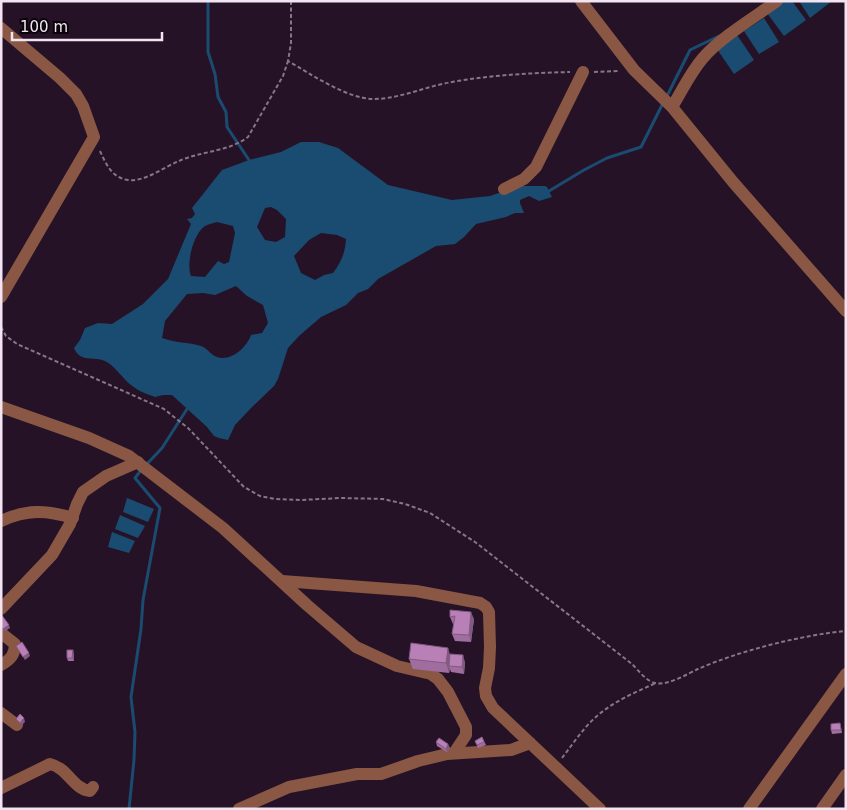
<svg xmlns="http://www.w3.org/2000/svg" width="847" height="810" viewBox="0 0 847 810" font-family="'DejaVu Sans',sans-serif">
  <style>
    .water { fill: #194c70; fill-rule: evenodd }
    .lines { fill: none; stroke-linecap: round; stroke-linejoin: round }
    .stream { stroke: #194c70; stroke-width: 3 }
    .path { stroke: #877686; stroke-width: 2; stroke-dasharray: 4 2.5; stroke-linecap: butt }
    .minor { stroke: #895744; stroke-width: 12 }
    .wall { fill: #9f6e9e }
    .shaded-wall { fill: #825a81 }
    .building { fill: #b980b8; stroke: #825a81 }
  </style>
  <rect width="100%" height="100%" fill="#261226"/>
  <!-- water -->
  <g class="water">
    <path d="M783,1H792L806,20L784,36L767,13Z"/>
    <path d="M799,1H832L810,18Z"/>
    <path d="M764,18L779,42L759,54L744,31Z"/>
    <path d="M737,35L754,60L734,74L719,52V49Z"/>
    <path d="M301,142H319L338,148L388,185L452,200L490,196L519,186H545L547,187L552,197L539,201L529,196L520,200V203L524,213H515L506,217L476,224L464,237L455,244L436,246L378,279L368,289L358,293L346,305L321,317L299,336L288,348L278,379L274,386L251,408L235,425L228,440L219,438L214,436L207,427L172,395H163L155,397C147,394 138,391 131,385C123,379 114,365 105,361C94,356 80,363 74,348L80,340L85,328L98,323L112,324L143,304L168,279L191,224L187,219L192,218L195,214L192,208L222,170L249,160L281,152ZM271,207L277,210L286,219L285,237L276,242L265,240L257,227L265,208ZM217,222L233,226L235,233L229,262L224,264L218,261L205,277L191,276C186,264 193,234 205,226C208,224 214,223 217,222ZM321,233L337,235L346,239C345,254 341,262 333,273L324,275L315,280L301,273L294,256L309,240ZM236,286L247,296L263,305L268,323L262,333L251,335C247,347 231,362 217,357C211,355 207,348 201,346C188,342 175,343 162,338L165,321L187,294L203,293L215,295Z"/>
    <path d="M127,498L154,509L148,522L123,512Z"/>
    <path d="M120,515L145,526L138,538L115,529Z"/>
    <path d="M112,532L135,541L129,553L108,547Z"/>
  </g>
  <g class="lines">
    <!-- stream -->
    <g class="stream">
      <path d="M208,1V52L215,74L218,97L226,112L227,127L249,160"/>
      <path d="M666,98L690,50L719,36"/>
      <path d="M549,191L584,170L607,158L641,147L663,103"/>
      <path d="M147,464L162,448L187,409"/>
      <path d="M129,809L134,760L135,732L131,697L141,629L143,600L160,508L135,478L142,469"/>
    </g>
    <!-- path -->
    <g class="path">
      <path d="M291,1V43L288,61C311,74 347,99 374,99C399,99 427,86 452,82C491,75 530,73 570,72"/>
      <path d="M594,72L620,71"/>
      <path d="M100,151C106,164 112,178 128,180C145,182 164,167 179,161C201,151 228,152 248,137L283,76L288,61"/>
      <path d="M1,327L6,336L17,344L164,409L188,428L244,487L260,496L275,499L301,500L341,498L383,499L405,504L430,513L475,542L632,664C638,670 646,681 655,683C668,686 687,674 698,669C739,651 801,635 846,631"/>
      <path d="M562,758C573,744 583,728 597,716C614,701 636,692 656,683"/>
    </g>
    <!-- minor -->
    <g class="minor">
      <path d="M581,1L634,70L672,107L733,182L846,311"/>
      <path d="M1,28L60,78L76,94L83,106L94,137L1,297"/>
      <path d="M672,107C682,91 690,73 703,58C720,38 755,17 777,1"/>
      <path d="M504,189L524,179L536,167L583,72"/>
      <path d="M1,407L89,438L129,456L223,528L307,605L356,647L397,666L431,674L438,679L448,692L466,727V735L454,753"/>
      <path d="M1,521C27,509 46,510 73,518"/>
      <path d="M282,581L416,591L480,603L486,607L489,612L490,647L489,668L485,688L486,696L493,708L600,809"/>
      <path d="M1,609L52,555L70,524L77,504L83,492L106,476L138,462"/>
      <path d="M1,633L15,644C15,655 10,660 1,665"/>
      <path d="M1,713L17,725"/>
      <path d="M1,788L50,764C68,768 73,789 90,791L93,787"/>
      <path d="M239,809L289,787L357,774H381L418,761L447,754L511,750L530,743"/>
      <path d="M749,809L846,674"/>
      <path d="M822,809L846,775"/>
    </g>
  </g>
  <!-- wall -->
  <g class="wall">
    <path d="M450,610L474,619L471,642L455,641L452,634L454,624H453L450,617Z"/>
    <path d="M74,654V661H68L67,658Z"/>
    <path d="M450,654L465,662L464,674L451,672L450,669L449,673L413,669L409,659Z"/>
    <path d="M841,727L842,733L832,734L831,730Z"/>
    <path d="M482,737L486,745L478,748L475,741Z"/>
    <path d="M436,742L450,748L447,752L437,746Z"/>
  </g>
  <!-- shaded-wall -->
  <g class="shaded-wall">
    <path d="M471,612L474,619L471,642L469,635Z"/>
    <path d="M9,625L10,628L4,632L3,629Z"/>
    <path d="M448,648L451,658L449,666L450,669L449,673L446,663Z"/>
    <path d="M73,650L74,654V661L72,658Z"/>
    <path d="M29,653L30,656L25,660L23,657Z"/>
    <path d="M463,655L465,662L464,674L462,667Z"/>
    <path d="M24,718L25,722L21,726L20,723Z"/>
    <path d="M448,744L450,748L447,752L446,749Z"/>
  </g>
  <!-- building -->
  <g class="building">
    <path d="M450,610L471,612L469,635L452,634L455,616L450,617Z"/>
    <path d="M1,614L9,625L3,629L1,626Z"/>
    <path d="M22,642L29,653L23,657L16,646Z"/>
    <path d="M411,643L448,648L446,663L409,659Z"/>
    <path d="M67,650H73L72,658H67Z"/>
    <path d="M450,654L463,655L462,667L449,666Z"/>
    <path d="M20,714L24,718L20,723L16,719Z"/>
    <path d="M840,723L841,730H831V724Z"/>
    <path d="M482,737L484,742L477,745L475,741Z"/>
    <path d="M439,738L448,744L446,749L436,742Z"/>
  </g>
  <!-- border -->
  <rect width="847" height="810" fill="none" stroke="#f2e4f1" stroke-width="5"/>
  <!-- scale -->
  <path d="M12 32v8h150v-8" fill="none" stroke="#f2e4f1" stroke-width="2.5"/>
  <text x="20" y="32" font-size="15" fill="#f2e4f1" stroke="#0a040a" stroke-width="4" paint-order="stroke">100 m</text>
</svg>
